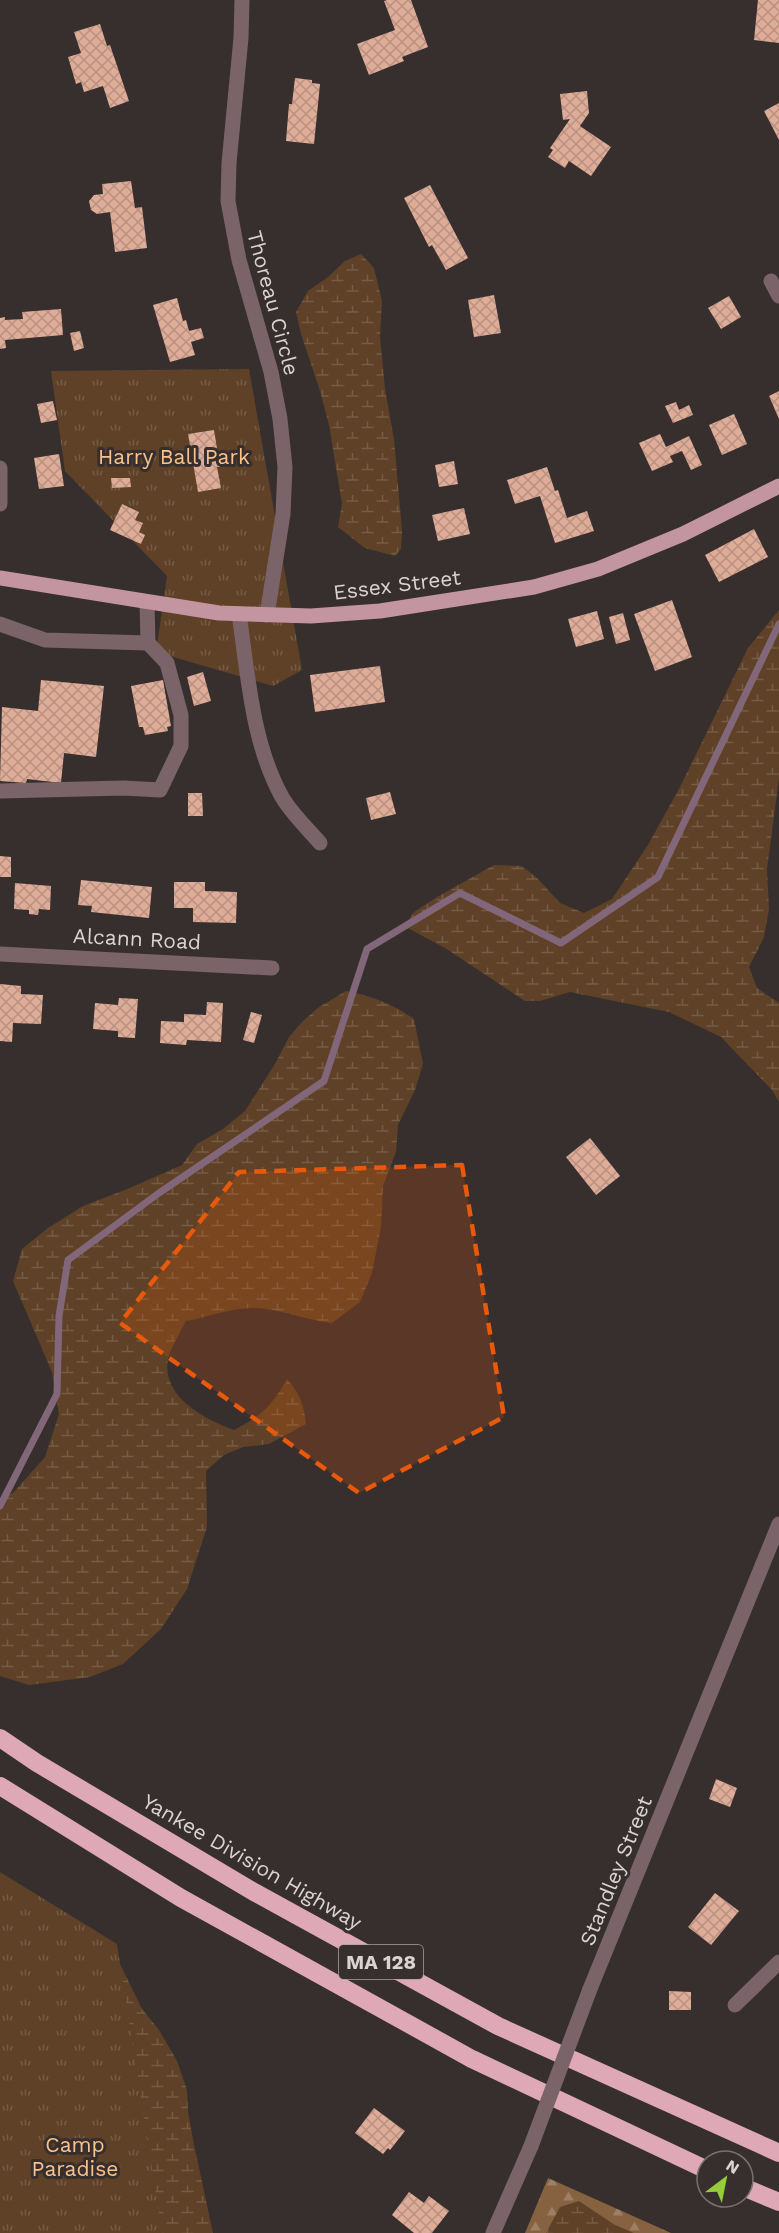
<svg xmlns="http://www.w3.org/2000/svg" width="779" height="2233" viewBox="0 0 779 2233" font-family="'Work Sans',sans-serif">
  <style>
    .forest { fill: url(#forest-firs) }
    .wetland { fill: url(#wetland-marsh) }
    .park { fill: url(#park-tufts) }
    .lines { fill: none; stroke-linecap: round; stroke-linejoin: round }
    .stream { stroke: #826679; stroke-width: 7 }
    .building { fill: url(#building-cross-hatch) }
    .minor { stroke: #7a646a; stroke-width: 15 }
    .major { stroke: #c295a1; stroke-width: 15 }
    .highway { stroke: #dea8b7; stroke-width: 18 }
    .minor-bridge { stroke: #7a646a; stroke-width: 15 }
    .marked { fill: #e8590c; fill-opacity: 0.2; stroke: #e8590c; stroke-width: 4.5; stroke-dasharray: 12 8; stroke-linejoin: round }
    .labels { text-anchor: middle; stroke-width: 6; stroke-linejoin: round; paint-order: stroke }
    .shield { fill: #372f2e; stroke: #a8a2a2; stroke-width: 1.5 }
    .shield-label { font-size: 20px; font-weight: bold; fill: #d9d4d3 }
    .street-label { font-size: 21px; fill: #d9d4d3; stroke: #372f2e }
    .park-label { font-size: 21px; fill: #fbc18a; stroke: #372f2e }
  </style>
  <defs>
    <pattern id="forest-firs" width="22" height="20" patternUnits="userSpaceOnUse" patternTransform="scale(1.5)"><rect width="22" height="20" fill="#866241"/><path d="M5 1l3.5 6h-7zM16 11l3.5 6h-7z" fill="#9c7f64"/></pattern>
    <pattern id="wetland-marsh" width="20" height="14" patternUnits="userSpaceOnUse" patternTransform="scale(1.5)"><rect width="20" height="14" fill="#5e4126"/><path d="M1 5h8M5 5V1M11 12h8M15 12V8" fill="none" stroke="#745c45"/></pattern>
    <pattern id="park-tufts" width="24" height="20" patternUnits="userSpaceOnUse" patternTransform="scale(1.5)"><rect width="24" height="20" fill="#5e4126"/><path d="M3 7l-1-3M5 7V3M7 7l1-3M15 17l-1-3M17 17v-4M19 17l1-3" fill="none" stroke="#745c45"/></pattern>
    <pattern id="building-cross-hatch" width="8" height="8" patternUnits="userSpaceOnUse" patternTransform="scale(1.5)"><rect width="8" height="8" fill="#dfac98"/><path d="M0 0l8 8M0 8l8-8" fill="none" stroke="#b89182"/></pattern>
  </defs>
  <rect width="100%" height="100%" fill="#372f2e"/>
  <!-- forest -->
  <path class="forest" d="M548,2178L671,2233H525Z"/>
  <!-- wetland -->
  <g class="wetland">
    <path d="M361,254L374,268L382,301L380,337L385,389L394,439L402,531L401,549L395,556L365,548L338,527L342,504L329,425L320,391L301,334L296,312L308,291L328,277L345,261Z"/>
    <path d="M779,610V778L767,869L769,909L764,937L749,967L757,988L779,1003V1102L772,1090L721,1037L669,1012L570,992L540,1001H525L445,948L404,926L414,912L437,897L494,865L522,866L537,878L560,903L584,913L612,899L648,845L681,785L748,648Z"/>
    <path d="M346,991C372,996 393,1004 414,1019L423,1064L415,1090L398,1125L396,1152L383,1186L381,1227L372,1273L360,1302L332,1323C305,1320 281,1309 255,1308C233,1307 208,1317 186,1321C181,1331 173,1344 169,1355C158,1395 203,1419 234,1430C262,1415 271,1407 287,1379C300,1393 304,1406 306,1424L269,1444L243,1447L224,1455L206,1471L207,1527L187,1589L161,1629L123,1664L90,1677L29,1685L0,1676V1498L13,1493L45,1457L59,1414L52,1372L13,1281L22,1249L48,1228L83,1206L125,1190L182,1165L197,1144L223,1129L245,1111L275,1064L289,1037L303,1021L319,1007Z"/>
    <path d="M118,1960L142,2009L159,2030L177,2061L187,2090L188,2111L193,2140L213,2233H111Z"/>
    <path d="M579,2201L615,2225L634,2233H546L560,2207Z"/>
  </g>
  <!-- park -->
  <g class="park">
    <path d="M249,369L302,670L273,686L156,652L167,576L65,471L51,371Z"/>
    <path d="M0,1872L117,1944L162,2233H0Z"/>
  </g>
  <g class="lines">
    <!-- stream -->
    <path class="stream" d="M0,1506L57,1394L59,1316L68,1260L159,1193L324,1081L367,949L460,893L561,943L658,877L779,624"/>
  </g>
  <!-- building -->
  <g class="building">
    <path d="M387,0H411L428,47L402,57L404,61L369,75L357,44L395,30L384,1Z"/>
    <path d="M758,0H779V43L754,40Z"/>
    <path d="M100,24L107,46L110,45L129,101L110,108L103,86L84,92L81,82L76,84L68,57L81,53L74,32Z"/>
    <path d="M295,78L312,80V83L320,84L314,144L286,141L289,104H292Z"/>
    <path d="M587,91L589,113L580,126L611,147L591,176L569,161L565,168L548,157L553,150L550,148L570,119L563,120L560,94Z"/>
    <path d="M779,103V140L764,111Z"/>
    <path d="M131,181L135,208L142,207L147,248L115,252L110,212L97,214L91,210L89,201L94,195L103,194L102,184Z"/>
    <path d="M430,185L468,258L446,270L432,245L429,247L404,198Z"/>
    <path d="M494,295L501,333L474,337L468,300Z"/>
    <path d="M729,296L741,317L721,329L708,308Z"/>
    <path d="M177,298L183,321L186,320L189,331L201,328L204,338L191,342L195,355L170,362L153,305Z"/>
    <path d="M61,309L63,335L5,340L6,348L0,349V318L5,317V320L23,319L22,312Z"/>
    <path d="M80,331L84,348L74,351L70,333Z"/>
    <path d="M779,391V419L769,396Z"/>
    <path d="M53,401L57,420L41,423L37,404Z"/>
    <path d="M676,402L679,410L689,405L693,415L673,423L665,406Z"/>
    <path d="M734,414L747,444L722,455L709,425Z"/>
    <path d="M214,430L220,467H217L221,488L198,492L188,434Z"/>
    <path d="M660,434L666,447L689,436L702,465L691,470L682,451L670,456L673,462L652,471L639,443Z"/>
    <path d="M59,454L64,486L39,489L34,458Z"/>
    <path d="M454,461L458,484L439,487L435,465Z"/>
    <path d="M547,467L555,491L558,490L567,518L587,511L594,531L555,543L540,496L515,504L507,480Z"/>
    <path d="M111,478H130L131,487L112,488Z"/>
    <path d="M122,504L139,512L135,520L143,523L139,532L145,535L141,544L110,530Z"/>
    <path d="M464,508L470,534L438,541L432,515Z"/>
    <path d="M754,529L768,557L719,582L705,555Z"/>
    <path d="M672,600L692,657L655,671L634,614Z"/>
    <path d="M597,611L604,639L576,647L568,619Z"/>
    <path d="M623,613L630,640L616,644L609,617Z"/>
    <path d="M380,666L385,702L315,712L310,675Z"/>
    <path d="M203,672L211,701L194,706L187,677Z"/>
    <path d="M41,680L104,686L96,757L64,753L61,783L27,779L26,783L0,781L2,707L38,711Z"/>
    <path d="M163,680L171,726L167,727L168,731L145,735L143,727H139L131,686Z"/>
    <path d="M390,792L396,814L371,820L366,798Z"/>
    <path d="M188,793H202L203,816H188Z"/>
    <path d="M0,856L11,857V877H0Z"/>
    <path d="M81,880L152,887L149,918L91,912L92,906L78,905Z"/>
    <path d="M174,882H205V891L237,892L236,923L193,922V908H174Z"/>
    <path d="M15,883L51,886L50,910L39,909L38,915L29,914V910L14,909Z"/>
    <path d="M0,984L21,986V994L43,995L41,1024L13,1023L12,1042L0,1041Z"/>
    <path d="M119,998L138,999L135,1038L118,1037V1031L93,1029L95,1003L118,1005Z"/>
    <path d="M207,1002L223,1003L221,1042L187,1040L186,1045L160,1043L161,1021L184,1022V1014L206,1015Z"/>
    <path d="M251,1012L262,1015L254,1043L243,1040Z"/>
    <path d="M590,1138L620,1176L596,1195L566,1157Z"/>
    <path d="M716,1779L737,1788L730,1807L709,1799Z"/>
    <path d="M715,1893L739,1911L711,1945L688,1927Z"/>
    <path d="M669,1991L691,1992V2010H669Z"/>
    <path d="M374,2108L405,2131L390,2150L388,2148L383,2154L355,2133Z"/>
    <path d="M409,2192L424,2203L429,2196L449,2211L432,2233H414L392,2215Z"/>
  </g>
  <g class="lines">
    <!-- minor -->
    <g class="minor">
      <path d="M242,0L241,38L229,163L228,201L239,260L271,372L280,419L285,467L283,514L267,615"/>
      <path d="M771,281L779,296"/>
      <path d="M0,468V504"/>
      <path d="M239,614C248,675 252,743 282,797C292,814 308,829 320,843"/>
      <path d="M0,624L45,640L148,643L147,603"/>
      <path d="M0,791L124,788L160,790L181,746V715L167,663L148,643"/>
      <path d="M0,954L272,968"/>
      <path d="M590,1989L779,1524"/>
      <path d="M735,2005L779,1962"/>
      <path d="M493,2233L531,2146"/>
    </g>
    <!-- major -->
    <path class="major" d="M0,578L219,613L311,616L380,611L534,587L598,569L683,534L779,486"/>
    <!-- highway -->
    <g class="highway">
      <path d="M0,1738L37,1763L254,1892L498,2026L779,2153"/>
      <path d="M0,1786L181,1898L472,2059L707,2170"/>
      <path d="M743,2187L779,2202"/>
    </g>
    <!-- minor-bridge -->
    <path class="minor-bridge" d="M531,2146L590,1989"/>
  </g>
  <!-- marked area -->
  <path class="marked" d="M462,1165L504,1417L359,1493L120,1323L239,1172Z"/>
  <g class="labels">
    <!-- shield labels -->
    <rect class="shield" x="339" y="1945" width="84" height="34" rx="4.5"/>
    <g class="shield-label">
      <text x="381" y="1969">MA 128</text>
    </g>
    <!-- street labels -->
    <g class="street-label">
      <text transform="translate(273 303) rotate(75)" y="7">Thoreau Circle</text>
      <text transform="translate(397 585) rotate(-7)" y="7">Essex Street</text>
      <text transform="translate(137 939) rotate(3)" y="7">Alcann Road</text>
      <text transform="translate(252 1862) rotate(30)" y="7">Yankee Division Highway</text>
      <text transform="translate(616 1871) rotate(-68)" y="7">Standley Street</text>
    </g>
    <!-- park labels -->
    <g class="park-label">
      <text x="174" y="464">Harry Ball Park</text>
      <text x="75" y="2152">Camp<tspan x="75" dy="24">Paradise</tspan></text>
    </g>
  </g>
  <!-- north arrow -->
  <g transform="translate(725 2179) rotate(32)"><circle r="28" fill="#372f2e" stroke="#787170" stroke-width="1.5"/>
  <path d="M0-4.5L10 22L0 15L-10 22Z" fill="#96cc3a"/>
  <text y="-9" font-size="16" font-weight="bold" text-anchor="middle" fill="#d9d4d3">N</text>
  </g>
</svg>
